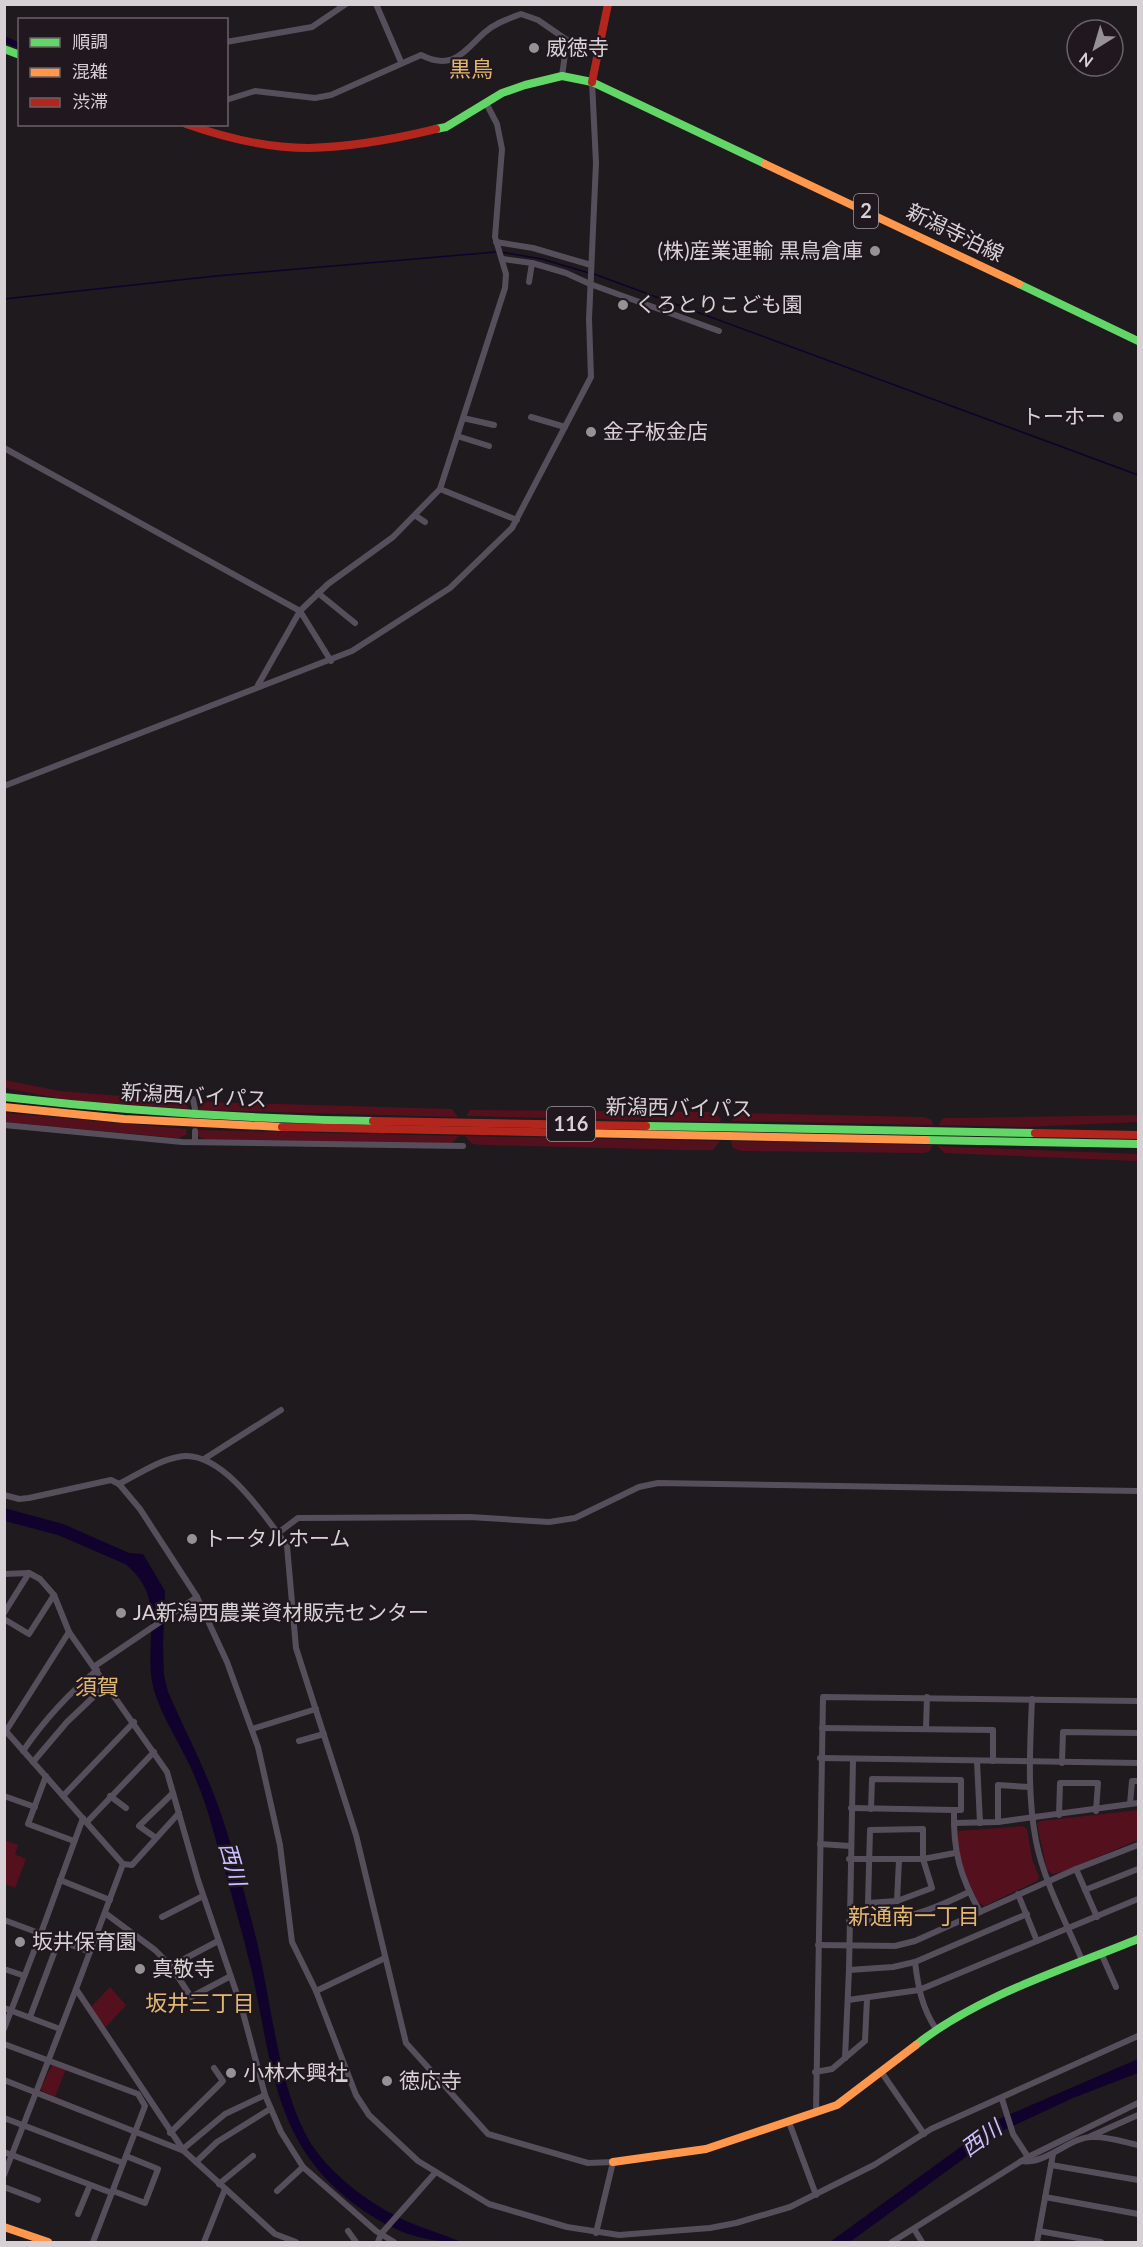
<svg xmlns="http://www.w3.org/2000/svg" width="1143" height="2247" viewBox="0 0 1143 2247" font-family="Lato,'Noto Sans JP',sans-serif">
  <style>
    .green { fill: #55101e }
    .water { fill: #10022c }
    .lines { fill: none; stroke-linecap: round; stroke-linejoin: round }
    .stream { stroke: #10022c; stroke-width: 1.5 }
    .canal { stroke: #10022c; stroke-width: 6 }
    .street { stroke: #574e5c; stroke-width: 6 }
    .fast { stroke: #63d668; stroke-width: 8 }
    .slow { stroke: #ff974d; stroke-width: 8 }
    .jam { stroke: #b3261e; stroke-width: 8 }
    .poi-dot { fill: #969195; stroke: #20181e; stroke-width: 2 }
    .labels { text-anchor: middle; stroke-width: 4.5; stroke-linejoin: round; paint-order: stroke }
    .shield { fill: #20181e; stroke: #a09a9e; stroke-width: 1.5 }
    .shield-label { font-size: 20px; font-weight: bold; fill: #d7d1d5 }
    .poi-label { font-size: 21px; fill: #d7d1d5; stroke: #20181e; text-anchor: start }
    .street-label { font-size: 21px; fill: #d7d1d5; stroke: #20181e }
    .neighbourhood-label { font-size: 22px; fill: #e1b872; stroke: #20181e }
    .water-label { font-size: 22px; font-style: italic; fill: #c9c0ff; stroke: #20181e }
  </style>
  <rect width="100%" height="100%" fill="#1e1a1d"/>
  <!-- green -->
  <g class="green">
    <path d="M4,1080L60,1091L184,1101L189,1109L67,1100L5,1088Z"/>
    <path d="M206,1102L452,1109L458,1117L197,1110Z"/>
    <path d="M470,1110L715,1112L721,1119L720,1122L466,1116Z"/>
    <path d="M4,1113L187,1129L186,1135L178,1138L5,1122Z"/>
    <path d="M741,1113L923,1117L932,1120L933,1125L732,1121L734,1115Z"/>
    <path d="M1138,1115V1122L1026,1127L938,1125L943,1118H952Z"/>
    <path d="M196,1130L459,1136L451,1144L206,1140L199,1137Z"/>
    <path d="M465,1136L720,1141L713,1150H682L484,1145L472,1144Z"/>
    <path d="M731,1141L932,1145L930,1151L924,1153L741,1151L733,1148Z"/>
    <path d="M937,1146L1138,1154V1161L945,1153Z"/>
    <path d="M1138,1810V1840L1065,1871L1053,1874L1047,1870L1037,1824L1040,1821Z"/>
    <path d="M1023,1826L1027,1829L1032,1859L1039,1877L1037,1881L984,1906L978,1902C971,1885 951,1849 959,1831Z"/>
    <path d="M4,1840L18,1845L15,1854L26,1859L15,1888L5,1884Z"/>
    <path d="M110,1987L126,2005L106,2027L90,2008Z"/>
    <path d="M53,2063L66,2069L55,2097L42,2091L41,2088Z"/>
  </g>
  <!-- water -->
  <g class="water">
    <path d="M4,1508L63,1524L129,1553L143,1554L165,1591L163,1646L164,1675L168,1692C182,1724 198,1755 211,1787C229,1832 241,1880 253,1926C271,1991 277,2094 314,2148C336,2179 372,2205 406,2221C424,2229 443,2234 461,2242C421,2242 392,2231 360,2208C272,2145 273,2064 251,1968C239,1919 225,1871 211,1823C206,1804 199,1786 191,1768C179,1742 162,1717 154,1690C141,1643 170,1599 125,1564L58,1535L5,1521Z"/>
    <path d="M1138,2059V2073L1073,2098L1000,2132L850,2242H830L999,2119Z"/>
  </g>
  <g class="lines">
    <!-- stream -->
    <g class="stream">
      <path d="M501,252L542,259L589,273"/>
      <path d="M594,274L1138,475"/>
      <path d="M4,299L216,276L496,252"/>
    </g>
    <!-- canal -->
    <path class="canal" d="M4,39L20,46"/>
    <!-- street -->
    <g class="street">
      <path d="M376,4L401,62"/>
      <path d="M226,42L312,27L346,4"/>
      <path d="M226,100L255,91L315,98L331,95L421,55C453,71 463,52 484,33C495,23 508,19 521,14L538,20L567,40L562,76"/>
      <path d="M496,242L533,248L591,265"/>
      <path d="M503,259L532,263L529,282"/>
      <path d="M532,263L566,273L590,284L719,331"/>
      <path d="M531,417L565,427"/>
      <path d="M463,418L494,425"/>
      <path d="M457,436L489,446"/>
      <path d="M4,448L300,611L331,661"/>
      <path d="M440,489L517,520"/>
      <path d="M416,516L425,522"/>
      <path d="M318,593L355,623"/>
      <path d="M258,685L300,611L328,584L393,537L440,489L505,288L506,274L495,237L502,149L497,124L486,103"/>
      <path d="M4,786L352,651L450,588L512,528L591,377L589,319L596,163L592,82"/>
      <path d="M193,1099L195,1109"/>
      <path d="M4,1125L182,1142L463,1146"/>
      <path d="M195,1131V1140"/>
      <path d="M204,1459L281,1410"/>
      <path d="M119,1484L140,1509L197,1597L227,1662L258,1747L280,1845L292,1942L316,1991L356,2095L369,2115L418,2161L489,2204L567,2227L619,2235L710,2228L736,2223L790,2207L874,2165L931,2129L1138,2036"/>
      <path d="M4,1495L19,1499L29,1498L111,1480L119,1484C137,1475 157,1461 178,1457C220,1447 265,1516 287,1546L296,1648L356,1835L406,2043L488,2134L588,2163L613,2162L596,2233"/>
      <path d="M278,1533L298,1518L470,1517L549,1522L575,1518L639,1487L658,1483L1138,1491"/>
      <path d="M4,1574L29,1573L40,1579L54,1595L69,1632L167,1772L198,1880L242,2009L265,2095L281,2132L303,2167L376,2231L394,2242"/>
      <path d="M4,1613L29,1573"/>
      <path d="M4,1619L29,1634L54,1595"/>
      <path d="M95,1666L197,1597"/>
      <path d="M1032,1699C1030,1747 1027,1794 1036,1841C1044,1882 1066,1922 1082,1960"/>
      <path d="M822,1728L993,1730V1761"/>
      <path d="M926,1728L927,1697"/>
      <path d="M4,1729L123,1864L76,1989L184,2151L275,2234L296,2242"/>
      <path d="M252,1729L316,1709"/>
      <path d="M6,1731L69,1632"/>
      <path d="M299,1741L324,1734"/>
      <path d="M23,1751C45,1719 68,1694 97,1670"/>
      <path d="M820,1758L1138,1763"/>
      <path d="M977,1761L980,1823"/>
      <path d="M33,1762L67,1722L107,1684"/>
      <path d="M1062,1763L1063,1732L1138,1733"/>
      <path d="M46,1776L28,1824L74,1841"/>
      <path d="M4,1796L35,1807"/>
      <path d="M63,1796L134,1722"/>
      <path d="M110,1796L126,1808"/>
      <path d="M1130,1804L1132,1781H1138"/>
      <path d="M851,1808L954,1810C953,1852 960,1876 980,1912"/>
      <path d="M871,1809L872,1779L961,1780V1810H954"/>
      <path d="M1059,1815L1060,1783H1098L1096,1811"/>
      <path d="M87,1822L154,1752"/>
      <path d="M998,1822V1785L1029,1787"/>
      <path d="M954,1823L998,1822L1138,1803"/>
      <path d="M923,1829V1859L932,1888L897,1901L868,1903L870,1830Z"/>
      <path d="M156,1838L139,1826L172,1794"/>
      <path d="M820,1844L850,1846"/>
      <path d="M849,1859H923L955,1853"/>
      <path d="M123,1864L132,1865L179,1813"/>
      <path d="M1076,1869L1097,1917"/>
      <path d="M60,1880L110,1900"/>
      <path d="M1085,1890L1138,1869"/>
      <path d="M1018,1894L1037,1941"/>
      <path d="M897,1901L899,1860"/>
      <path d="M105,1913L155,1950L171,1966L191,1997L229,1977"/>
      <path d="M162,1917L203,1896"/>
      <path d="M4,1920L90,1952"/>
      <path d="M849,1921C897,1923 926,1913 969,1892"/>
      <path d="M41,1933L83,1818"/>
      <path d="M818,1945L895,1946L915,1941L1076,1869L1138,1845"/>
      <path d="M1101,1953L1116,1987"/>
      <path d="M915,1962C918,1987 922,2008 936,2029"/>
      <path d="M171,1966L218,1941"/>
      <path d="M4,1969L22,1975"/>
      <path d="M849,1970L893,1967L915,1962L1027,1914"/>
      <path d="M316,1991L385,1958"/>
      <path d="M848,2000L919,1990L1138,1899"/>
      <path d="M4,2008L60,2029"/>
      <path d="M30,2017L59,1940"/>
      <path d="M4,2029L41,1933"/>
      <path d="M4,2044L138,2094L145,2106L93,2242"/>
      <path d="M845,2058L849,1970L853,1760"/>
      <path d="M815,2072L832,2069L865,2041L867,1999"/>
      <path d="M882,2073L924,2134"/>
      <path d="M4,2080L184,2151"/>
      <path d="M1002,2099L1013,2134L1028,2157"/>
      <path d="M816,2113L823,1697L1138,1701"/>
      <path d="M4,2118L123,2163"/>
      <path d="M789,2122L816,2195"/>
      <path d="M170,2133L223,2081L214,2068"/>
      <path d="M1091,2136L1138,2115"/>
      <path d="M183,2149L225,2114L265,2095"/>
      <path d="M4,2152L112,2193"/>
      <path d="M1021,2161C1046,2165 1070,2137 1092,2137C1106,2136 1124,2142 1138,2145"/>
      <path d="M196,2162L217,2142L270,2109"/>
      <path d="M1051,2165L1138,2180"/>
      <path d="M4,2175L76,1989"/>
      <path d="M219,2184L253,2156"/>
      <path d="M4,2187L38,2200"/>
      <path d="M113,2191L145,2203L158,2169L126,2156"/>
      <path d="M277,2191L303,2167"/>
      <path d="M1045,2197L1138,2214"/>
      <path d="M78,2214L90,2185"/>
      <path d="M914,2229L922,2242"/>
      <path d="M348,2231L356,2242"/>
      <path d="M1039,2231L1101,2242"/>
      <path d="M204,2242L225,2189"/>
      <path d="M378,2242L381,2234L434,2174"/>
      <path d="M892,2242L1028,2157L1138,2103"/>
      <path d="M1037,2242L1053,2154"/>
    </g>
    <!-- fast -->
    <g class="fast">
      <path d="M4,49L20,55"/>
      <path d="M436,129L446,127L502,93L525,85L562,76L592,82L765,164"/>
      <path d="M1019,284L1138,341"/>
      <path d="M4,1097C127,1111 249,1119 373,1121"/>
      <path d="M646,1126L1035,1133"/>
      <path d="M926,1140L1138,1144"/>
      <path d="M916,2045C977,1996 1065,1969 1138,1939"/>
    </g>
    <!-- slow -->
    <g class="slow">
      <path d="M765,164L1019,284"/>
      <path d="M4,1107L124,1119L282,1127"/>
      <path d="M579,1133L926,1140"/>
      <path d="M613,2162L706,2149L837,2105L916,2045"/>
      <path d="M4,2227L48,2242"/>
    </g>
    <!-- jam -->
    <g class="jam">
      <path d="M592,82L608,4"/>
      <path d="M186,124C223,137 269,148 308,148C351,147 395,139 436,129"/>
      <path d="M373,1121L646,1126"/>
      <path d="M282,1127L579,1133"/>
      <path d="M1035,1133L1138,1135"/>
    </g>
  </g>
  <!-- markers -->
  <g class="poi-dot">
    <circle cx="534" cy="48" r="6"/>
    <circle cx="875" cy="251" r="6"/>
    <circle cx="623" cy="305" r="6"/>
    <circle cx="1118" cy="417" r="6"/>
    <circle cx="591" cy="432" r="6"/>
    <circle cx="192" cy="1539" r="6"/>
    <circle cx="121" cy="1613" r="6"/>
    <circle cx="20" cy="1942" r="6"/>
    <circle cx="140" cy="1969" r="6"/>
    <circle cx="231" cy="2073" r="6"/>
    <circle cx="387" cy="2081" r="6"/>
  </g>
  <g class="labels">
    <!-- shield labels -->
    <g class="shield">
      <rect x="854" y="194" width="24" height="34" rx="4.5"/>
      <rect x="547" y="1107" width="48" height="34" rx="4.5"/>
    </g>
    <g class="shield-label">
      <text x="866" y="218">2</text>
      <text x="571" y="1131">116</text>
    </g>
    <!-- poi labels -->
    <g class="poi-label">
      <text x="546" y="55">威徳寺</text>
      <text x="863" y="258" text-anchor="end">(株)産業運輸 黒鳥倉庫</text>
      <text x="635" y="312">くろとりこども園</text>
      <text x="1106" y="424" text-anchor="end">トーホー</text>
      <text x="603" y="439">金子板金店</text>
      <text x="204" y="1546">トータルホーム</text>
      <text x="133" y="1620">JA新潟西農業資材販売センター</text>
      <text x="32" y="1949">坂井保育園</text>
      <text x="152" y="1976">真敬寺</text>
      <text x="243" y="2080">小林木興社</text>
      <text x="399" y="2088">徳応寺</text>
    </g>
    <!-- street labels -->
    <g class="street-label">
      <text transform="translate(955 233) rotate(26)" y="7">新潟寺泊線</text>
      <text transform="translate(194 1096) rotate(3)" y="7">新潟西バイパス</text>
      <text transform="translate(679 1108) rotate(1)" y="7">新潟西バイパス</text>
    </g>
    <!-- neighbourhood labels -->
    <g class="neighbourhood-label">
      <text x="471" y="77">黒鳥</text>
      <text x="97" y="1695">須賀</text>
      <text x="914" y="1924">新通南一丁目</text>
      <text x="200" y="2011">坂井三丁目</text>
    </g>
    <!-- water labels -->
    <g class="water-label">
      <text transform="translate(233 1864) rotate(74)" y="8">西川</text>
      <text transform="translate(981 2138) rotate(-36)" y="8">西川</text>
    </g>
  </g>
  <!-- border -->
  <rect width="1143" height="2247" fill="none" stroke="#d7d1d5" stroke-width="12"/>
  <!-- legend -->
  <rect x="18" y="18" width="210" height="108" fill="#20181e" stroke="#696267" stroke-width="1.5"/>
  <rect x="30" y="38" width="30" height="9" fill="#63d668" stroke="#696267" stroke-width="1.5"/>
  <text x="72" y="48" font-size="18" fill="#d7d1d5">順調</text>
  <rect x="30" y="68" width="30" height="9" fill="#ff974d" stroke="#696267" stroke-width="1.5"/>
  <text x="72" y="78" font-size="18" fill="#d7d1d5">混雑</text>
  <rect x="30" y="98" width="30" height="9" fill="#b3261e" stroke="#696267" stroke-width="1.5"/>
  <text x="72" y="108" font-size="18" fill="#d7d1d5">渋滞</text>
  <!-- north arrow -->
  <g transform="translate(1095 48) rotate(217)"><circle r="28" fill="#20181e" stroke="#696267" stroke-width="1.5"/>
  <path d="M0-4.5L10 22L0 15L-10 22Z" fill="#969195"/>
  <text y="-9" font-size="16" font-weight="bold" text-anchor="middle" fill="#d7d1d5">N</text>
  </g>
</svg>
